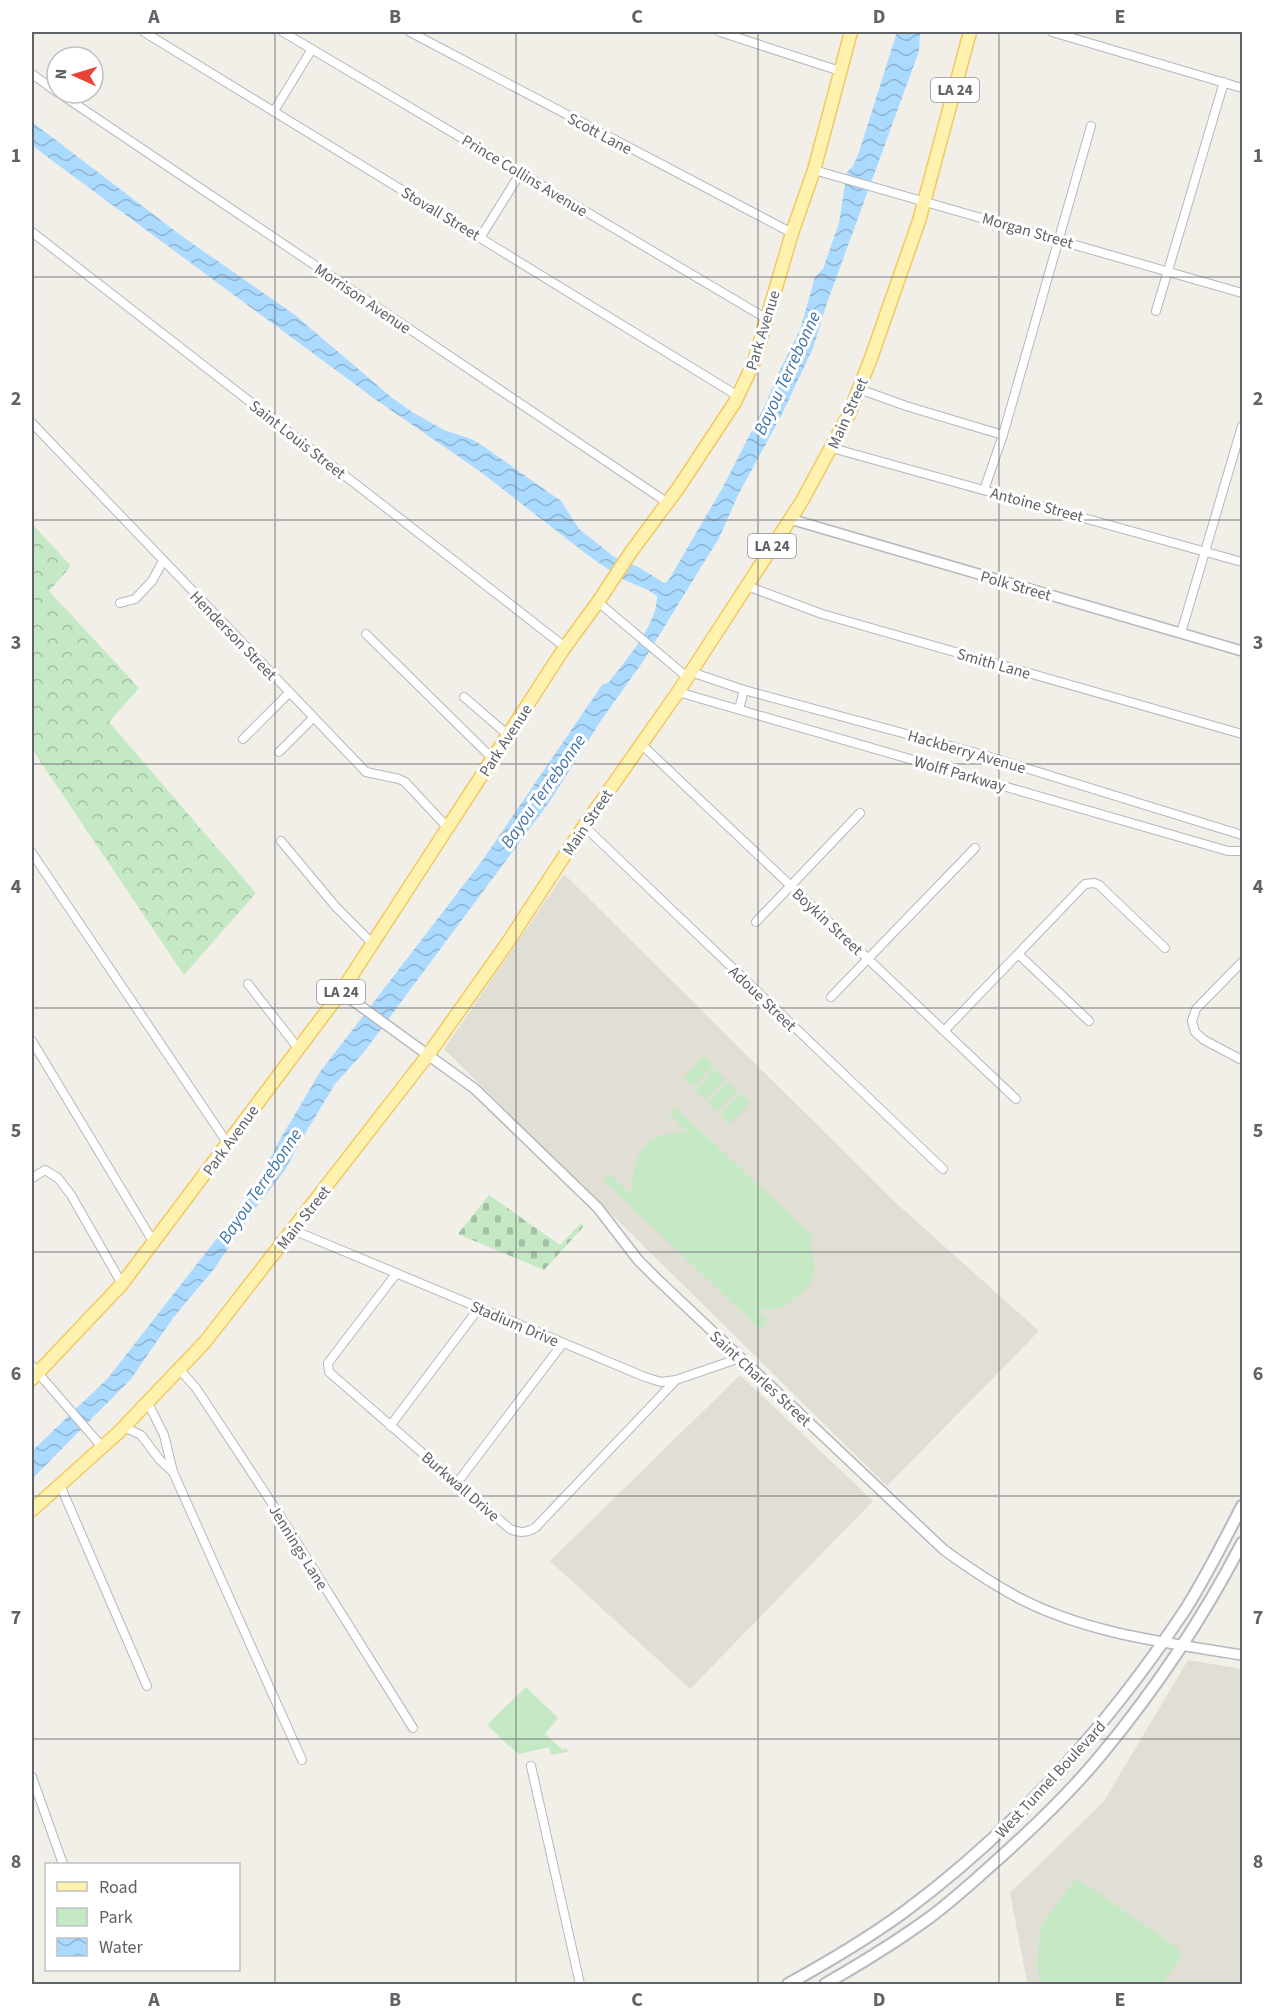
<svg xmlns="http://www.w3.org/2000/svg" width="1274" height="2016" viewBox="0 0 1274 2016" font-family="'Source Sans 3',sans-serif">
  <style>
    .education { fill: #e1ded6 }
    .green { fill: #c5e8c5 }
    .forest { fill: url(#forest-crowns) }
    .cemetery { fill: url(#cemetery-stones) }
    .water { fill: url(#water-waves) }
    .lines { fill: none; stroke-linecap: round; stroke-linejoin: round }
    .minor-casing { stroke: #b5b8bc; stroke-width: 10 }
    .tertiary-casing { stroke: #b5b8bc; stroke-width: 12 }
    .secondary-casing { stroke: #b6babf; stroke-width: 14 }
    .primary-casing { stroke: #f2c960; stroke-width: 15 }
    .minor { stroke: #fff; stroke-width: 8 }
    .tertiary { stroke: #fff; stroke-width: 9 }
    .secondary { stroke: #fff; stroke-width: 10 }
    .primary { stroke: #fff2af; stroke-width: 12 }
    .grid { fill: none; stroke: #5f6368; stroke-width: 1.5; stroke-opacity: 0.55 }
    .labels { text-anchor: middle; stroke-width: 6; stroke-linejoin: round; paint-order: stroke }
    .shield { fill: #fff; stroke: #8f9295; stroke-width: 1.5 }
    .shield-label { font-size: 15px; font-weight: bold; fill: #5f6368 }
    .street-label { font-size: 16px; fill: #5f6368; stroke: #fff }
    .water-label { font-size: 18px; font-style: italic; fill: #4174aa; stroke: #fff }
    .neatline { fill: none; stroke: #5f6368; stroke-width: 2 }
    .grid-label { font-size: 20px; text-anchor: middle; font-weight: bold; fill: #5f6368 }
  </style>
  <defs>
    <pattern id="forest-crowns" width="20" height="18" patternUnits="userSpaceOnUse" patternTransform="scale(1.5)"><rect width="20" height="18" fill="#c5e8c5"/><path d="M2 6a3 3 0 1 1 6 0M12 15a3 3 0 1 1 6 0" fill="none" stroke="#a3c0a4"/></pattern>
    <pattern id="cemetery-stones" width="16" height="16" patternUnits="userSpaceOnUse" patternTransform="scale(1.5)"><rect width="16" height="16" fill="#c5e8c5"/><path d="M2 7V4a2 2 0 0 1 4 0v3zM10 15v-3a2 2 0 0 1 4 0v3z" fill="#a3c0a4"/></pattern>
    <pattern id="water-waves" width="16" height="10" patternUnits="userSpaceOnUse" patternTransform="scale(1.5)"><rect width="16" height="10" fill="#aadaff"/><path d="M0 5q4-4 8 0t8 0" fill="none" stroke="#8eb4d2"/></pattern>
  </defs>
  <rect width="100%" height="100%" fill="#f1efe8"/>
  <!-- education -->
  <g class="education">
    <path d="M564,874L896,1203L1039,1331L887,1486L444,1049Z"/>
    <path d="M740,1375L873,1501L690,1689L550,1561Z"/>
    <path d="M1188,1660L1242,1669V1984H1030L1027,1982L1010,1893L1104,1801Z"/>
  </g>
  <!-- green -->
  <g class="green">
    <path d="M703,1056L713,1066L693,1087L683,1078Z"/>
    <path d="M715,1069L725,1079L705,1100L695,1090Z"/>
    <path d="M728,1081L737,1091L717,1112L707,1103Z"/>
    <path d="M740,1093L750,1103L730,1124L720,1115Z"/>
    <path d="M675,1107L814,1237L810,1241C816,1267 819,1282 795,1298C777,1311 778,1310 757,1310L768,1322L761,1330L603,1180L609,1174L632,1195C631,1176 635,1149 654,1139C665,1133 676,1133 688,1132L669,1114Z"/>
    <path d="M526,1687L558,1718L545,1734L563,1750L566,1748L568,1752L551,1755L549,1747L519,1754L511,1748L512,1745L510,1747L487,1725Z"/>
    <path d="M1076,1878L1178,1948L1181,1957L1162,1984H1042L1037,1968L1040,1927Z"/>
  </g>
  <!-- forest -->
  <path class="forest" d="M32,524L71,566L49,591L139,688L109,722L256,893L184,975L32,749Z"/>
  <!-- cemetery -->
  <path class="cemetery" d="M489,1195L560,1245L581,1223L584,1226L544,1270L458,1234Z"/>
  <!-- water -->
  <path class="water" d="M897,32H920L919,51L827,303L813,348L781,416L739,493L719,538L642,663L602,719L550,801L364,1052L335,1084L300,1142L285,1170L259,1203L214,1269L173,1318L131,1379L32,1479V1451L108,1378L218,1237L260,1179L278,1143L320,1072L482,861L602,685L609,682C625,661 658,624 657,596L648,590L622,579L589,556L478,470L379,402L50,159L32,145V122L183,237L295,315L391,397L412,412L444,430L471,439L480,444L561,501L579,529L613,556L640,568L664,583L668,581L723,487L767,401L777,376L800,330L815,277L823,269L839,223L847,172L853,166L859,152Z"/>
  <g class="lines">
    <!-- minor casing -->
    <g class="minor-casing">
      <g id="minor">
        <path d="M144,32L738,396"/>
        <path d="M283,32L767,319"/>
        <path d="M410,32L792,233"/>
        <path d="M720,32L840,71"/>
        <path d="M1052,32L1242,88"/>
        <path d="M32,74L57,92"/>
        <path d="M59,93L668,503"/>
        <path d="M274,111L312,49"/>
        <path d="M814,170L1242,293"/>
        <path d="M32,232L565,647"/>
        <path d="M480,238L521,172"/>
        <path d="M1156,311L1224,82"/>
        <path d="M859,389L906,406L1003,435"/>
        <path d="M32,423L366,772L399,779L405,782L448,828"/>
        <path d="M832,448L1242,562"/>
        <path d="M984,490L1003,435L1091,126"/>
        <path d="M747,586L822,614L1242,734"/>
        <path d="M598,602L687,677"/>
        <path d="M120,603L135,599L152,581L163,561"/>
        <path d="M1181,633L1242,426"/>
        <path d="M366,634L493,759"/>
        <path d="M691,672L744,690L980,754L1242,835"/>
        <path d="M678,692L1228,851H1242"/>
        <path d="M464,697L508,735"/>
        <path d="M739,709L744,690"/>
        <path d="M243,739L289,693"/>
        <path d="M641,744L1016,1099"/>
        <path d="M279,752L313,718"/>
        <path d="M584,826L943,1169"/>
        <path d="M281,841L336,907L372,943"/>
        <path d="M32,853L228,1144"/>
        <path d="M756,922L860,813"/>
        <path d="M1018,954L1089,1021"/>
        <path d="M1242,962L1196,1009L1192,1021L1195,1032L1204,1040L1242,1060"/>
        <path d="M248,984L298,1048"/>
        <path d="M831,997L975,848"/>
        <path d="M944,1031L1085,884L1094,883L1099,885L1165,948"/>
        <path d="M32,1041L154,1243"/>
        <path d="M32,1178L45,1170L58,1178L71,1195L122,1284"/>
        <path d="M293,1230L645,1377L661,1382L676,1380L740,1358"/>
        <path d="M396,1274L328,1363L329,1372L510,1529C520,1533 526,1533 535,1528L676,1380"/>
        <path d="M32,1366L103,1448"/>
        <path d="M180,1370L196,1388L279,1514L413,1728"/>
        <path d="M148,1403L164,1435L173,1472L302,1760"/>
        <path d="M390,1426L479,1308"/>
        <path d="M124,1427L141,1435L159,1459L173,1472"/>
        <path d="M457,1483L563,1343"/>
        <path d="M60,1485L147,1686"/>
        <path d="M531,1766L580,1984"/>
        <path d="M32,1777L63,1864"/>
      </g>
    </g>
    <!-- tertiary casing -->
    <g class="tertiary-casing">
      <g id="tertiary">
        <path d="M790,519L1242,651"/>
        <path d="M341,992L475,1089L598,1208L638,1260L656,1278L944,1550C969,1568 994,1585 1021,1599C1089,1634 1169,1643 1242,1655"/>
      </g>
    </g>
    <!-- secondary casing -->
    <g class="secondary-casing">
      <g id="secondary">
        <path d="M788,1984C828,1962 867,1939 904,1912C1016,1829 1108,1726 1185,1610C1206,1577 1224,1541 1242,1506"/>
        <path d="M825,1984C860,1964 896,1942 929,1918C952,1901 974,1881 995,1862C1032,1829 1069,1794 1101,1755C1155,1690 1203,1618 1242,1543"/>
      </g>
    </g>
    <!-- primary casing -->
    <g class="primary-casing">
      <g id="primary">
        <path d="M32,1379L122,1284L341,992L565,647L598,602L631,552L679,487L735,402L754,362L792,233L814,170L851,32"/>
        <path d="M32,1510L119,1432L205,1342L428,1055L508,942L584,826L678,692L802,501L849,414L871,358L919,221L970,32"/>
      </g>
    </g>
    <!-- minor -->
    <use href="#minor" class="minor"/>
    <!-- tertiary -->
    <use href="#tertiary" class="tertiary"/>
    <!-- secondary -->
    <use href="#secondary" class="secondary"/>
    <!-- primary -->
    <use href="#primary" class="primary"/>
  </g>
  <!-- grid -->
  <path class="grid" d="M275,32V1984M516,32V1984M758,32V1984M999,32V1984M32,277H1242M32,520H1242M32,764H1242M32,1008H1242M32,1252H1242M32,1496H1242M32,1739H1242"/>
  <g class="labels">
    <!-- shield labels -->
    <g class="shield">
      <rect x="931" y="78" width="48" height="24" rx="4.5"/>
      <rect x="748" y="534" width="48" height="24" rx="4.5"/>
      <rect x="317" y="980" width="48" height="24" rx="4.5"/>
    </g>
    <g class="shield-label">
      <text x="955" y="95">LA 24</text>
      <text x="772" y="551">LA 24</text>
      <text x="341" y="997">LA 24</text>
    </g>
    <!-- street labels -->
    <g class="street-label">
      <text transform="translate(600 133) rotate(28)" y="6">Scott Lane</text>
      <text transform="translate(525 175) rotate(31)" y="6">Prince Collins Avenue</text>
      <text transform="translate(441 213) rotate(31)" y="6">Stovall Street</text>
      <text transform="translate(1028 230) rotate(16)" y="6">Morgan Street</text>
      <text transform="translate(363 298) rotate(34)" y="6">Morrison Avenue</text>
      <text transform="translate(762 330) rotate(-73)" y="6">Park Avenue</text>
      <text transform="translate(847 413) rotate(-66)" y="6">Main Street</text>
      <text transform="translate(298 439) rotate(38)" y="6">Saint Louis Street</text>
      <text transform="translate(1037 504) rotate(15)" y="6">Antoine Street</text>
      <text transform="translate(1016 585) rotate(16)" y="6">Polk Street</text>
      <text transform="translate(234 635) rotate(46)" y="6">Henderson Street</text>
      <text transform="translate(994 663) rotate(16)" y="6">Smith Lane</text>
      <text transform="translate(505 740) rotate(-57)" y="6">Park Avenue</text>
      <text transform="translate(967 751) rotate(16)" y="6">Hackberry Avenue</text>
      <text transform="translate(960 773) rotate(16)" y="6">Wolff Parkway</text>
      <text transform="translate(587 822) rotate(-56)" y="6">Main Street</text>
      <text transform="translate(828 921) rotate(43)" y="6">Boykin Street</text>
      <text transform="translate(763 998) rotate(44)" y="6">Adoue Street</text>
      <text transform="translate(230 1140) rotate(-54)" y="6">Park Avenue</text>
      <text transform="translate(303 1217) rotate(-52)" y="6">Main Street</text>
      <text transform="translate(515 1323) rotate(23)" y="6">Stadium Drive</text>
      <text transform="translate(761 1378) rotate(43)" y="6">Saint Charles Street</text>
      <text transform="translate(461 1486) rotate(41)" y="6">Burkwall Drive</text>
      <text transform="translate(299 1547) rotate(58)" y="6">Jennings Lane</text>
      <text transform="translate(1050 1779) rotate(-47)" y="6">West Tunnel Boulevard</text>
    </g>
    <!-- water labels -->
    <g class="water-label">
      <text transform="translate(787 373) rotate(-65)" y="6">Bayou Terrebonne</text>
      <text transform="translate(543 791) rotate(-55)" y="6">Bayou Terrebonne</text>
      <text transform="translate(260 1186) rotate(-56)" y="6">Bayou Terrebonne</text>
    </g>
  </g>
  <!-- border -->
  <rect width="1274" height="2016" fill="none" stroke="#ffffff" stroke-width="66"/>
  <!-- legend -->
  <rect x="45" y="1863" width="195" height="108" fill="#ffffff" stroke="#bfc1c3" stroke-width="1.5"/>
  <rect x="57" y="1882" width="30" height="9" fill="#fff2af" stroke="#bfc1c3" stroke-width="1.5"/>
  <text x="99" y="1893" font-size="18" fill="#5f6368">Road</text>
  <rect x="57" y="1908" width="30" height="18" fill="#c5e8c5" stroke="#bfc1c3" stroke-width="1.5"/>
  <text x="99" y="1923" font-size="18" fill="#5f6368">Park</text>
  <rect x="57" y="1938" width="30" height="18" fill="url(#water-waves)" stroke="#bfc1c3" stroke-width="1.5"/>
  <text x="99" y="1953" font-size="18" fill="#5f6368">Water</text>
  <!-- north arrow -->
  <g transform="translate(75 75) rotate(274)"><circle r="28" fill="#ffffff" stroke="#bfc1c3" stroke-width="1.5"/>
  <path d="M0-4.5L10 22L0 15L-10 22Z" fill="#ea4335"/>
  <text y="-9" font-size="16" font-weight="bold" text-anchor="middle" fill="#5f6368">N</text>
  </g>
  <rect x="33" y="33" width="1208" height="1950" class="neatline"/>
  <g class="grid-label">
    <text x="154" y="23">A</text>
    <text x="395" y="23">B</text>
    <text x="637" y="23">C</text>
    <text x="879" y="23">D</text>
    <text x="1120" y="23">E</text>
    <text x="16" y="162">1</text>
    <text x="1258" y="162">1</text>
    <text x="16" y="405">2</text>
    <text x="1258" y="405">2</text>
    <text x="16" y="649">3</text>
    <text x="1258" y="649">3</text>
    <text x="16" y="893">4</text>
    <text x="1258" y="893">4</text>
    <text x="16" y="1137">5</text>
    <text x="1258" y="1137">5</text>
    <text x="16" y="1380">6</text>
    <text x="1258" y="1380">6</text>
    <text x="16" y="1624">7</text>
    <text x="1258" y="1624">7</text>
    <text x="16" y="1868">8</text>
    <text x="1258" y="1868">8</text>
    <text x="154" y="2006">A</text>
    <text x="395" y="2006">B</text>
    <text x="637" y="2006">C</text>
    <text x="879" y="2006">D</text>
    <text x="1120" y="2006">E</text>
  </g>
</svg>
